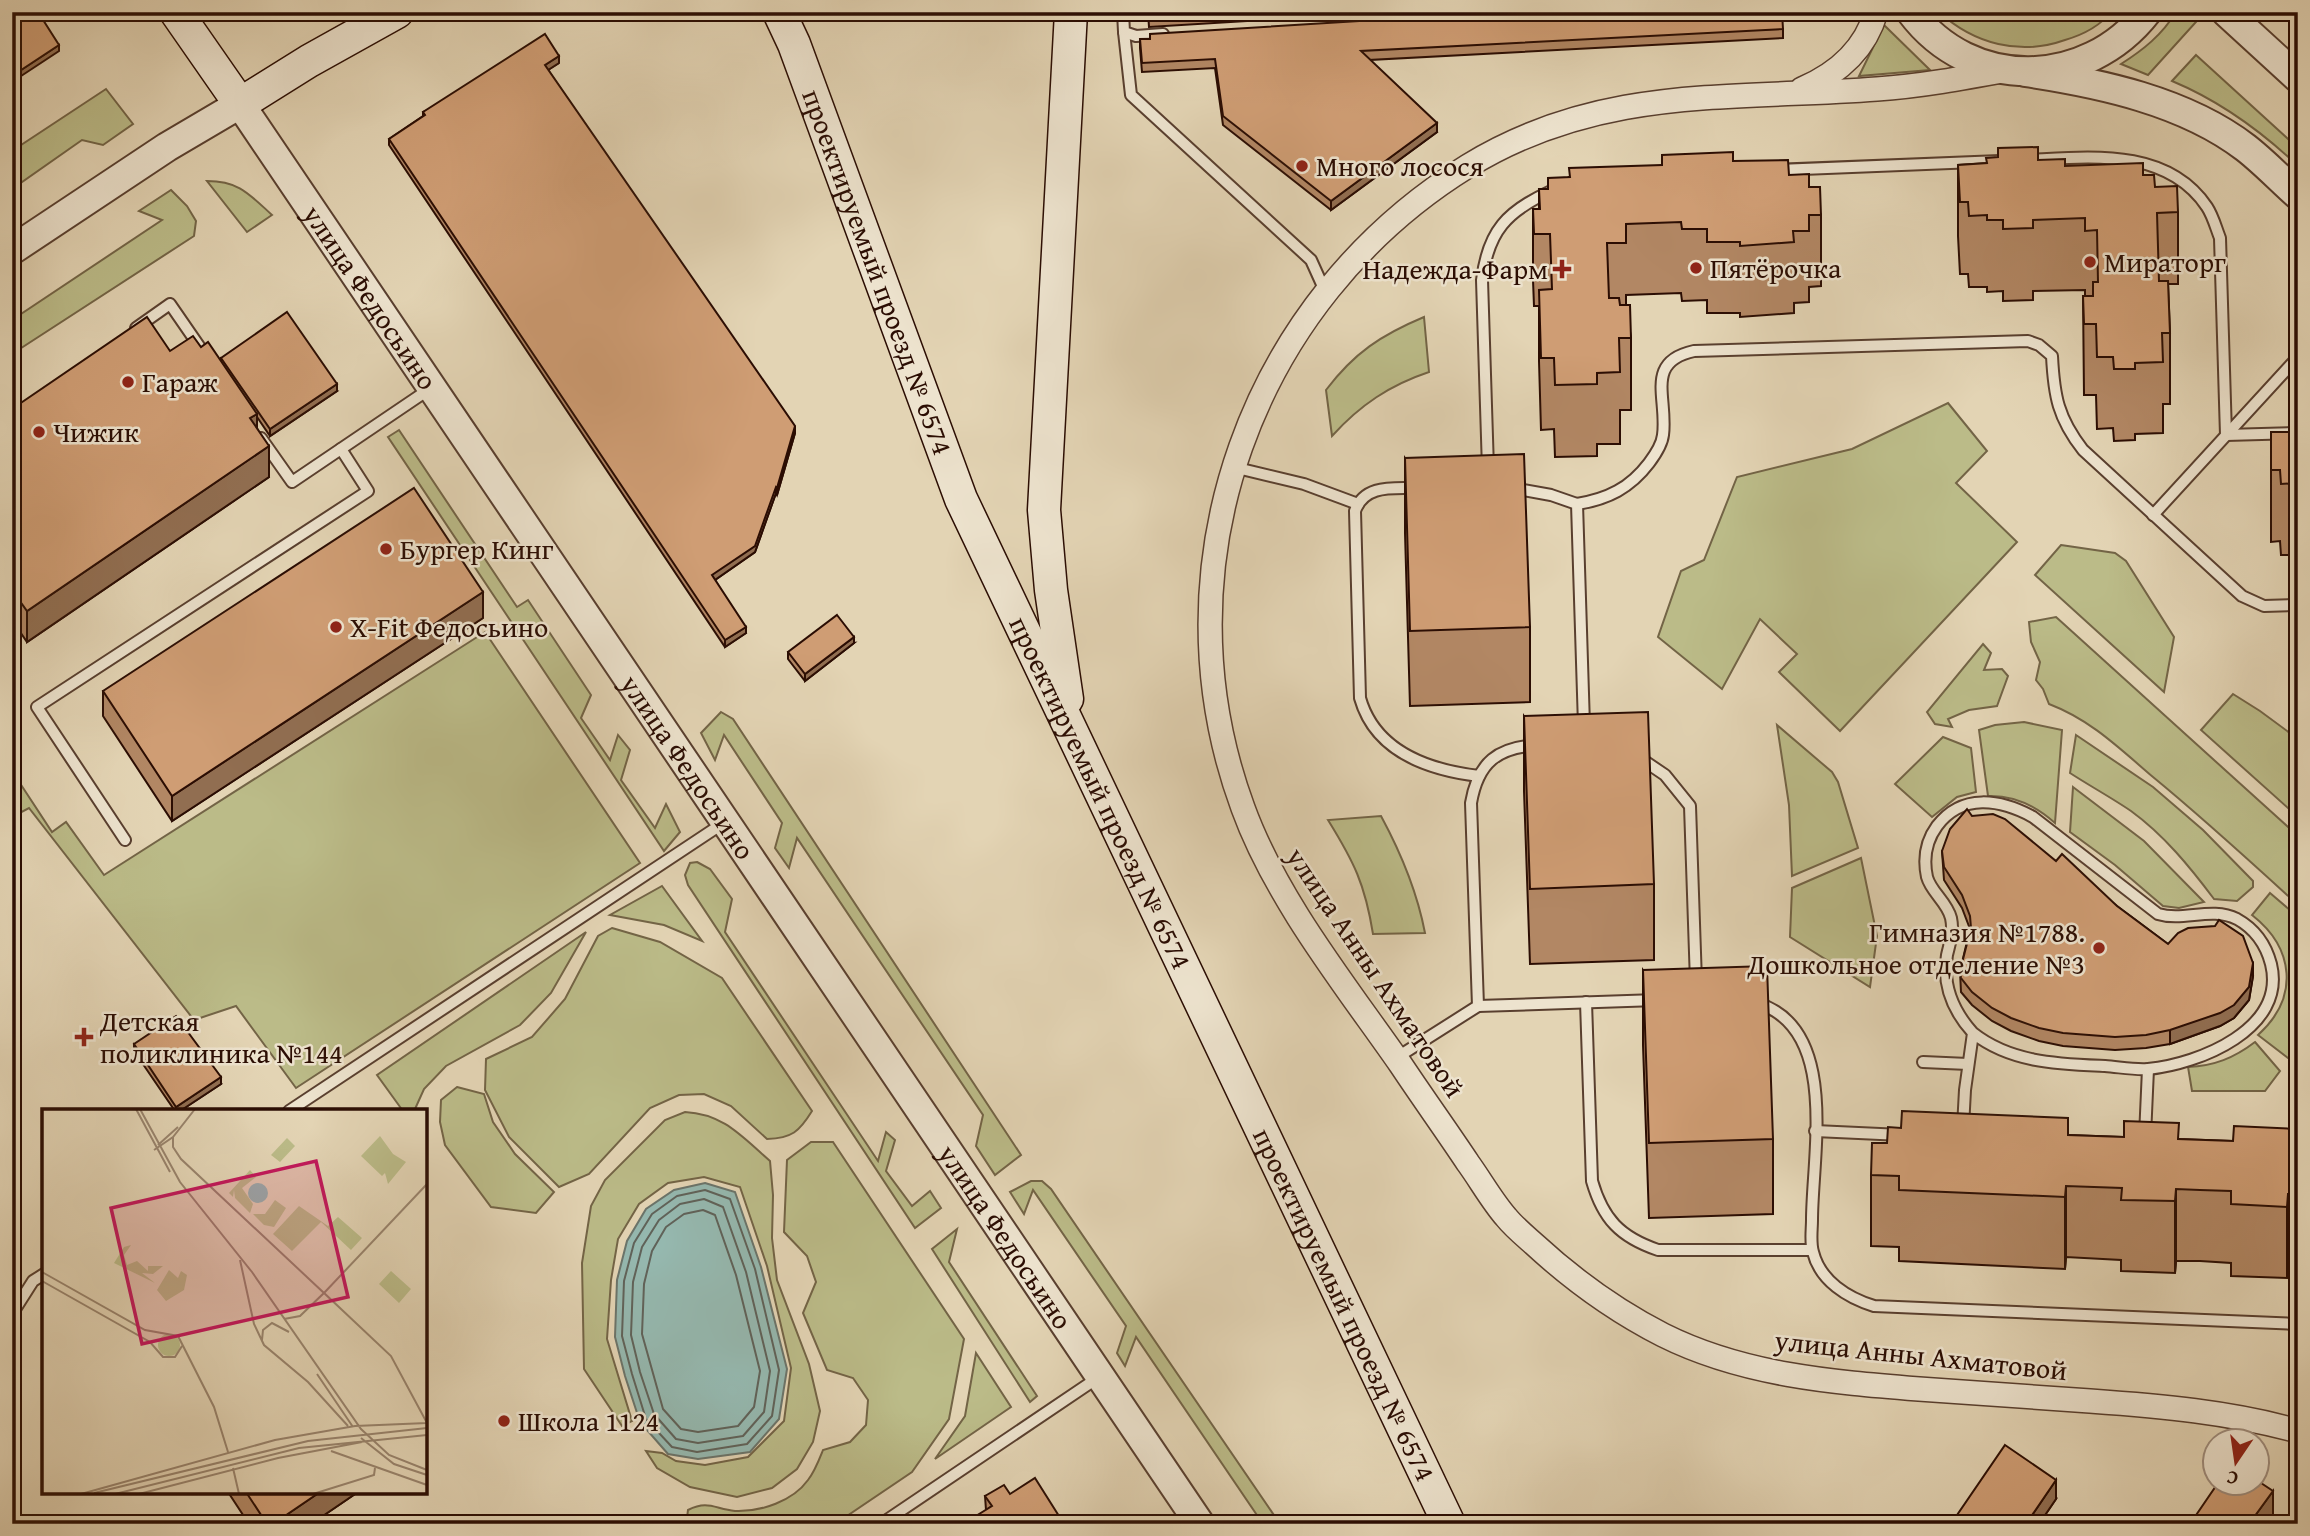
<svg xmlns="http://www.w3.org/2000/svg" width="2310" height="1536" viewBox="0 0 2310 1536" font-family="'Gentium Book Plus',serif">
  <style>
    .green { fill: #bb8; stroke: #736446; stroke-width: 2 }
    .water { fill: #95b8af; stroke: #6b746a; stroke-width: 2 }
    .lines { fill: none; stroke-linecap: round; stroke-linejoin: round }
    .shore { stroke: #606259; stroke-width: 2 }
    .service-casing { stroke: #593f2f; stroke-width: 14 }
    .minor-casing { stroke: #593f2f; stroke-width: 26 }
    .tertiary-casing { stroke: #593f2f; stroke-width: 32 }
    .secondary-casing { stroke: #2b0d03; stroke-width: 35 }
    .service { stroke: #ede3ce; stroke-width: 10 }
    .minor { stroke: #ede3ce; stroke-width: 23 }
    .tertiary { stroke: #ede3ce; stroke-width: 28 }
    .secondary { stroke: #ede3ce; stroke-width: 32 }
    .wall { fill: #b28764; stroke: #2b0d03; stroke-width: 2 }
    .shaded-wall { fill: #916e51; stroke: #2b0d03; stroke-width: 2 }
    .building { fill: #cf9d74; stroke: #2b0d03; stroke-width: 2 }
    .poi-dot { fill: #8f2418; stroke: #ede3ce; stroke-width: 2.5 }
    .labels { text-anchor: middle; stroke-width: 5; stroke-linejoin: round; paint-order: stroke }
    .poi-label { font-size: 28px; fill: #2b0d03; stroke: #ede3ce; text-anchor: start }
    .street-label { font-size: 28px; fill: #2b0d03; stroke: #ede3ce }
    .inset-road { fill: none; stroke: #99846d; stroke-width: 2 }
    .view { fill: #c2185b; fill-opacity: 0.15; stroke: #c2185b; stroke-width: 3.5 }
    .inset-edge { fill: none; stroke: #2b0d03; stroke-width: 3.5 }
  </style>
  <rect width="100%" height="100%" fill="#e3d4b4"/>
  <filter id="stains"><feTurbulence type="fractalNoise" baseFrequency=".00286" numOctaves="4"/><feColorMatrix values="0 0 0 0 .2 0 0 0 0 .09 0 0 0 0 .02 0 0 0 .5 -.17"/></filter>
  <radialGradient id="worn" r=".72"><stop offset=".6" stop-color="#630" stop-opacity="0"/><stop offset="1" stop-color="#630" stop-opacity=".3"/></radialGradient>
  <!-- green -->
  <g class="green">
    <path d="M1939,12H2111C2100,26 2082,35 2065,40C2020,56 1974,44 1939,12Z"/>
    <path d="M2176,12H2205L2148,75L2121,64C2143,50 2162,35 2176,12Z"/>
    <path d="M1884,25L1930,70L1859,76Z"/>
    <path d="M2196,55L2298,148V166C2260,130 2220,101 2172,81Z"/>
    <path d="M106,89L133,124L103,145L82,140L12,189V151Z"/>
    <path d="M207,181C239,181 249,194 272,215L247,232Z"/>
    <path d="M171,190L187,206L196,221L194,236L12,354V320L162,220L139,211Z"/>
    <path d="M1424,317L1429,372C1390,385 1360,405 1332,436L1326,390C1354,353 1381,335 1424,317Z"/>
    <path d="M1948,403L1987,451L1956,483L2017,542L1840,731L1779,672L1797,654L1760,619L1722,689L1658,637L1681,571L1704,560L1737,477L1852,449Z"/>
    <path d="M399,430L517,607L528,600L591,695L581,718L610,760L618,735L630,750L621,780L655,828L666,804L680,832L664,851L388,437Z"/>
    <path d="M2061,545L2115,553L2126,561L2174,637L2164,692L2035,575Z"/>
    <path d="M2056,617L2298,836V905C2250,861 2203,818 2153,777C2119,748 2091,720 2049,704L2043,689L2036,680L2040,662L2031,642L2029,622Z"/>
    <path d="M485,632L640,863L296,1088L236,1006L194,1020L29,808L12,817V771L52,832L66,822L104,875Z"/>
    <path d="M1983,644L1991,653L1984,670L2002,669L2008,676L1997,706L1969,710L1948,719L1952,727L1935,724L1927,712Z"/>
    <path d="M2233,694L2260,711L2298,739V817L2201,730Z"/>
    <path d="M721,712L733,719L1021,1155L995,1175L976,1146L983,1115L797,838L789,868L775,848L782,823L724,735L715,760L701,733Z"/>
    <path d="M2024,722L2062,730L2055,823C2036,806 2015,795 1988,796L1979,730L1995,725Z"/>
    <path d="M1777,725L1832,772L1838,782L1858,848L1792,876L1789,805Z"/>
    <path d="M2076,735L2153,787L2203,830L2253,881V887L2237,901L2214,899C2190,867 2164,835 2131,811C2112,798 2090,786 2070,773Z"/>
    <path d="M1943,737L1971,748L1976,792L1957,797L1932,817L1895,784Z"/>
    <path d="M2073,787L2144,841L2204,902L2179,908L2163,906L2115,865L2070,832Z"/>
    <path d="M1381,816C1401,853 1417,891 1425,933L1373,934C1365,884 1354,862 1328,820Z"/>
    <path d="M1861,858L1877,936L1870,987L1790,937L1792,888Z"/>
    <path d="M697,862L710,869L732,899L725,932L878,1161L886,1132L895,1140L886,1171L912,1206L930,1191L941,1208L915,1228L688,885L685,875L690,863Z"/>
    <path d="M662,886L702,941L664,925L610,915Z"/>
    <path d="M2270,893L2298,917V1054L2292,1061L2258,1035C2300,997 2294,948 2252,915Z"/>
    <path d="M612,928L660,942L722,978L812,1111C799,1132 792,1138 767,1139L731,1106L704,1094L679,1095L650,1108L589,1174L559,1187L509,1137L485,1090L486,1059L532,1037L565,999L598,936Z"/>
    <path d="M586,932L551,993L520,1025L446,1066L424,1089L415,1109L403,1111L377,1075Z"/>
    <path d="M2255,1042L2280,1071L2265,1091H2192L2188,1067C2214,1066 2234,1058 2255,1042Z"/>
    <path d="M457,1087L484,1094L493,1122L515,1154L554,1192L536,1213L491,1207L445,1145L440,1122L441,1100Z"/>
    <path d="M685,1112C724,1114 742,1137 770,1161L773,1195L772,1238L777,1280L809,1364L820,1411L813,1442L797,1469L772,1488L737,1497L690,1487L657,1468L646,1451L662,1453L676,1461L705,1465L748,1457L784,1421L791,1368L767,1266L740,1187L704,1177L668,1183L639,1204L618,1239L611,1280L607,1339L632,1421L622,1426L584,1369L582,1263L591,1206L605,1180L665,1120Z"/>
    <path d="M811,1142H833L964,1339L949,1419L912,1472L835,1524H695L687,1518L688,1510C708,1500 715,1509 735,1511C761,1512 793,1501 808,1480C815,1471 819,1460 823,1450L850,1442L866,1425L868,1400L853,1378L827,1370L803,1313L816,1282L807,1256L784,1232L787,1160Z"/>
    <path d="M1031,1181H1042L1051,1189L1280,1524H1263L1136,1337L1125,1366L1117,1353L1126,1326L1033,1190L1024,1214L1010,1192Z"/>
    <path d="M957,1229L949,1262L1037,1396L1030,1402L932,1249Z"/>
    <path d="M976,1353L1011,1407L935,1459L965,1416Z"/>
  </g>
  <!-- water -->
  <path class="water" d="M705,1183L735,1192L761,1267L787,1369L779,1419L750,1452L698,1459L668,1454L640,1422L625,1376L615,1337L617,1280L627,1241L646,1209L674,1190Z"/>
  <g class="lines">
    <!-- shore -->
    <g class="shore">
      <path d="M705,1190L730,1199L755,1269L779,1370L772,1416L747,1444L697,1452L672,1447L646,1419L632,1374L622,1336L624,1281L634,1243L652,1214L677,1196Z"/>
      <path d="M704,1199L723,1207L746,1272L770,1371L764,1412L743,1436L698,1443L676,1439L654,1414L640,1372L631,1335L633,1282L642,1247L659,1220L680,1204Z"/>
      <path d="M703,1210L715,1215L736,1275L760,1371L754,1407L738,1426L698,1432L681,1429L663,1409L642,1334L644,1284L652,1251L666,1227L684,1214Z"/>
    </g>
    <!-- service casing -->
    <g class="service-casing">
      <g id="service">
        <path d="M1123,12L1124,32L1136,36L1163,34"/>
        <path d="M1124,32L1131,95L1311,260L1325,291"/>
        <path d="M2027,160C2089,157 2167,147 2207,207C2213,216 2216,228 2220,238L2226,435"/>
        <path d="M1775,170L2000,161"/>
        <path d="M136,328L170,304L199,346"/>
        <path d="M2226,435L2298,433"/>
        <path d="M261,438L292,482L431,388"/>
        <path d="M1233,467L1304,484L1358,504"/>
        <path d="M1488,469L1482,280C1488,231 1507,211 1551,191"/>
        <path d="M1419,488C1395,489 1365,483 1355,511L1360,698C1375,751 1428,770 1479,776"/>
        <path d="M1512,488L1551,495L1577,504L1584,725"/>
        <path d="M1577,504C1608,499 1630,488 1649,463C1655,455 1662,445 1663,435C1668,398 1644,362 1694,351L2028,341L2039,345L2052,356C2054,396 2058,418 2083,450L2242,596L2264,606L2298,605"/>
        <path d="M2153,515L2298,357"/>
        <path d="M1640,758L1665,775L1690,806L1696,982"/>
        <path d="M125,840L37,707L368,491L341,449"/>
        <path d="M1586,1002L1592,1181C1603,1219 1620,1237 1658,1250H1812"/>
        <path d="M1757,1003C1840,1028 1812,1155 1812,1220C1812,1230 1810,1242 1813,1252C1820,1281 1848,1298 1874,1306L2298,1324"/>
        <path d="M1478,1006L1657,1000"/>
        <path d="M1396,1058L1478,1006L1471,803C1478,762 1498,747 1538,745"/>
        <path d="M1923,1062L1968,1064"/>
        <path d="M289,1111L725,822"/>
        <path d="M1963,1127L1965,1090L1973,1033C1953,1011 1942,986 1947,955C1950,942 1954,932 1951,918C1947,902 1931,892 1927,877C1923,858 1926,841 1937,826C1962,793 2000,799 2033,817L2158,914C2184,922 2211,906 2237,919C2255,929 2266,945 2271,964C2287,1029 2199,1064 2148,1069C2134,1070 2119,1067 2105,1066C2059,1064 2011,1063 1973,1033"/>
        <path d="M1815,1131L1902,1135"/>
        <path d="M2145,1136L2148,1069"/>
        <path d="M12,1314L33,1281L44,1274"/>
        <path d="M881,1524L1099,1377"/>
      </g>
    </g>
    <!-- minor casing -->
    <g class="minor-casing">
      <g id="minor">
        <path d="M2007,70C1964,78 1921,86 1877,89C1731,100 1600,85 1468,166C1251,300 1154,567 1243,808C1276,899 1346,986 1401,1065C1423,1098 1446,1130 1468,1163C1481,1181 1492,1201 1506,1217C1514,1227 1525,1236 1534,1244C1573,1280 1616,1311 1663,1335C1743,1375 1831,1382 1919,1389C1976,1393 2033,1397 2090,1401C2160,1406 2230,1412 2298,1431"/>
        <path d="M1802,89C1837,74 1865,50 1876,12"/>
      </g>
    </g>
    <!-- tertiary casing -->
    <g class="tertiary-casing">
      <g id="tertiary">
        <path d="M1911,12C1971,92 2086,90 2147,12"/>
        <path d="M2226,12L2298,78"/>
        <path d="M2025,72C2099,83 2185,101 2246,148C2264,162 2281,180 2298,195"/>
        <path id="s1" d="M12,250L167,147L240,104L1200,1524"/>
      </g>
    </g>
    <!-- secondary casing -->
    <g class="secondary-casing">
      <g id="secondary">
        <path d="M176,12L240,104L309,61L397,12"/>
        <path id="s2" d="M779,12L794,44L961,499L1449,1524"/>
        <path d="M1067,699L1051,590L1044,510L1071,12"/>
      </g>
    </g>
    <!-- service -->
    <use href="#service" class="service"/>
    <!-- minor -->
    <use href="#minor" class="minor"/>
    <!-- tertiary -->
    <use href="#tertiary" class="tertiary"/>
    <!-- secondary -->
    <use href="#secondary" class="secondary"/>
  </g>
  <!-- wall -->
  <g class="wall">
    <path d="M1148,12H1394L1149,27Z"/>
    <path d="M1783,29V38L1370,60L1437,132L1331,210L1223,125L1215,68L1142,72L1140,48V39Z"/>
    <path d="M559,63L548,70L795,433L777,495L776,493L755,552L715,580L746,633L725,647L389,145V139L423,116V112Z"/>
    <path d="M2038,160L2065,166L2143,175L2178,212V284H2168L2170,333V404H2163V433L2135,434V440L2114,441L2113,428L2097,429L2096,395H2084L2083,296H2085V290L2033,291V300L2003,301V291L1987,292V287H1969L1968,274H1960L1958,236V165Z"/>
    <path d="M1733,161L1789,175L1809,187L1821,215V286L1809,287V302L1794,303V313L1740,317V313H1707V300L1682,301L1681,293L1626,295V305L1631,338V410H1620V444H1597V456L1555,457L1554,429L1541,430L1539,361V306H1534L1533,280V209H1539V189H1548L1569,177L1662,165Z"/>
    <path d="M201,347L221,361V358L337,391L270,436L257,417V428L269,477L27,642L12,620V409L170,351Z"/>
    <path d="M2271,432H2298V555H2281L2280,541L2271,542Z"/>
    <path d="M1405,458L1530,627V702L1410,706L1405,533Z"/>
    <path d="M483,618L172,821L103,716V691Z"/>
    <path d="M854,643L805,681L788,659V652Z"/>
    <path d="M1524,716L1654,884V960L1530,964L1524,791Z"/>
    <path d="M1972,816L2056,861L2117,906L2168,944L2253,976L2249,1000L2234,1018L2220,1026L2170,1044L2146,1048L2115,1050L2063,1046L2039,1041L2011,1031L1992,1021L1972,1005L1961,992L1960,971L1970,929L1962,908L1944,880L1942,851Z"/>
    <path d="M1643,970L1773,1139V1214L1649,1218L1643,1045Z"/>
    <path d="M134,1044L221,1084L180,1111H175L134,1051Z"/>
    <path d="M2298,1129V1266L2288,1265L2287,1278L2231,1276V1263L2200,1261H2176L2175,1273L2121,1271V1260L2066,1257L2065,1269L1899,1261V1247L1871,1246V1175L1887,1143L2068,1135L2233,1141Z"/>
    <path d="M228,1492H358L311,1524H249Z"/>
    <path d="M1010,1494L986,1510L985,1496Z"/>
    <path d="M2056,1499L2039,1524H1955V1518Z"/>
  </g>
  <!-- shaded-wall -->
  <g class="shaded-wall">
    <path d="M59,45V51L12,82V76Z"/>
    <path d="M559,56V63L545,72V65Z"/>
    <path d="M1437,123V132L1331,210V201Z"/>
    <path d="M337,384V391L270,436V429Z"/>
    <path d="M257,414V445L250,418Z"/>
    <path d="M795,426V433L777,495V488Z"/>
    <path d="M269,446V477L27,642V611Z"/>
    <path d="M776,487V493L755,552L712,582V575Z"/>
    <path d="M483,592V618L172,821V796Z"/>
    <path d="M746,627V633L725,647V640Z"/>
    <path d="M854,637V643L805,681V674Z"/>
    <path d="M2253,963V976L2249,1000L2234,1018L2220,1026L2170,1044V1030Z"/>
    <path d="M221,1077V1084L180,1111H176V1107Z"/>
    <path d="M2066,1186V1257L2065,1269V1197Z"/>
    <path d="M2176,1189V1261L2175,1273V1201Z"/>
    <path d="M2288,1194V1265L2287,1278V1207Z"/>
    <path d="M2056,1480V1499L2039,1524H2026Z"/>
    <path d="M2273,1491V1522L2271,1524H2249Z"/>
    <path d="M320,1492H358L311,1524H273Z"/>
  </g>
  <!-- building -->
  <g class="building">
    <path d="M12,12H38L59,45L12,76Z"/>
    <path d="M1149,12H1250L1149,18Z"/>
    <path d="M1506,12H1782L1783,29L1361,51L1437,123L1331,201L1223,116L1215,59L1142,63L1140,39H1150V34Z"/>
    <path d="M545,34L559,56L545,65L795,426L777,488L776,487L755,546L712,575L746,627L725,640L389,139L425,115L423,112Z"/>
    <path d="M2038,147V160L2065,159V166L2143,163V175H2154L2155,187L2177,186L2178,212L2157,213L2159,281H2168L2170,333H2162L2163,362L2135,363V369H2114L2113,357H2097L2096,324H2084L2083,296H2093V282H2098L2097,230L2085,231V218L2033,220V228L2003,229V220H1987V215L1969,216L1968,202H1960L1958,165L1987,163L1986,158L1998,157V148Z"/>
    <path d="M1733,152V161L1788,160L1789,175L1809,174V187H1820L1821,215H1809V231H1793L1794,242L1740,246V242H1707V229H1682L1681,222L1626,224V243H1607L1609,298H1619L1620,305H1630L1631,338H1619L1620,372L1597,373V384L1555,385L1554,358H1541L1539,290L1552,289L1550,234H1534L1533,209H1540L1539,189H1548V178L1570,177L1569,168L1662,165V155Z"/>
    <path d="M287,312L337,384L270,429L221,358Z"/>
    <path d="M147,317L170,351L193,336L201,347L208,342L257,414L250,418L269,446L27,611L12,590V409Z"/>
    <path d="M2271,432H2298V483L2281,484L2280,470H2271Z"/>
    <path d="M1524,454L1530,627L1410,631L1405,458Z"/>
    <path d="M414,488L483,592L172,796L103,691Z"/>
    <path d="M837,615L854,637L805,674L788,652Z"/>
    <path d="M1648,712L1654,884L1530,889L1524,716Z"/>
    <path d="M1967,809L1972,816L1993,814L2005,819L2056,861L2062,854L2117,906L2168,944L2178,933L2188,928L2215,926L2219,920L2243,936L2253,963L2249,987L2234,1005L2220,1013L2170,1030L2146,1035L2115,1037L2063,1033L2039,1028L2011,1018L1992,1008L1972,992L1961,978L1960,971L1971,928L1970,916L1962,895L1944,867L1942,851L1950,829Z"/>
    <path d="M1767,966L1773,1139L1649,1143L1643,970Z"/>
    <path d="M176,1016L221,1077L176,1107L134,1044Z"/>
    <path d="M1902,1111L2068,1118V1135L2124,1137V1121L2179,1123L2178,1139L2233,1141L2234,1126L2298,1129V1194H2288L2287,1207L2231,1204V1191L2200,1190L2176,1189L2175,1201L2121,1200L2122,1188L2066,1186L2065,1197L1899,1190V1176L1871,1175L1872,1143H1887L1888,1127L1901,1128Z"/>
    <path d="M2005,1445L2056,1480L2026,1524H1964L1955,1518Z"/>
    <path d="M1035,1478L1064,1524H963L992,1506L985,1496L1004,1485L1010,1494Z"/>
    <path d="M2258,1481L2273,1491L2249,1524H2190L2218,1483H2258Z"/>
    <path d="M246,1492H320L273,1524H267Z"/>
  </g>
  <!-- markers -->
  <g class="poi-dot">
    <circle cx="1302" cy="166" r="7"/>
    <circle cx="2090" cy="262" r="7"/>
    <circle cx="1696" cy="268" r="7"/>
    <path d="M1558.5 258.5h7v7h7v7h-7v7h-7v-7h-7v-7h7z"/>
    <circle cx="128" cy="382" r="7"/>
    <circle cx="39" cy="432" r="7"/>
    <circle cx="386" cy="549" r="7"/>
    <circle cx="336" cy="627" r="7"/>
    <circle cx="2099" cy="948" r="7"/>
    <path d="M80.5 1026.5h7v7h7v7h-7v7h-7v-7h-7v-7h7z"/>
    <circle cx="504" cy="1421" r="7"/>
  </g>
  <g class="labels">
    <!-- poi labels -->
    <g class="poi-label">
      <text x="1316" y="176">Много лосося</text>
      <text x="2104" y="272">Мираторг</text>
      <text x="1710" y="278">Пятёрочка</text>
      <text x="1548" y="279" text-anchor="end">Надежда-Фарм</text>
      <text x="142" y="392">Гараж</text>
      <text x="53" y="442">Чижик</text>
      <text x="400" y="559">Бургер Кинг</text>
      <text x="350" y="637">X-Fit Федосьино</text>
      <text x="2085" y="942" text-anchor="end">Гимназия №1788.<tspan x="2085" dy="32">Дошкольное отделение №3</tspan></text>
      <text x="100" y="1031">Детская<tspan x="100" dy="32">поликлиника №144</tspan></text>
      <text x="518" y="1431">Школа 1124</text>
    </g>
    <!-- street labels -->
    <g class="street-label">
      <text dy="10" stroke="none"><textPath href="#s2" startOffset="278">проектируемый проезд № 6574</textPath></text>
      <text dy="10" stroke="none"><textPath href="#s1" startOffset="504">улица Федосьино</textPath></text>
      <text dy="10" stroke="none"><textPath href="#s1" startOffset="1071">улица Федосьино</textPath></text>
      <text dy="10" stroke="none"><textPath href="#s2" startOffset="845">проектируемый проезд № 6574</textPath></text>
      <text transform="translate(1376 972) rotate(56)" y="10">улица Анны Ахматовой</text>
      <text dy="10" stroke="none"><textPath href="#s1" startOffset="1638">улица Федосьино</textPath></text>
      <text dy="10" stroke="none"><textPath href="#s2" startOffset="1412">проектируемый проезд № 6574</textPath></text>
      <text transform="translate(1921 1355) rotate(6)" y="10">улица Анны Ахматовой</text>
    </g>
  </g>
  <!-- overview -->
  <g transform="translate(42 1109)">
    <rect width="385" height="385" fill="#e3d4b4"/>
    <path d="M338,27L351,45L364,53L346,75L343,64L340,67L319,47ZM245,29L253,37L238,53L229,46ZM208,61L214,68L200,79L211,95L208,104L193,89L192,81L191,88L187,84ZM233,91L244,99L232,118L222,116L211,105H223ZM257,97L286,117L296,108L320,129L309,141L279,113L250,142L231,125ZM89,136L82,146L85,156L95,152L106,162V157H121L111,165L100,164L113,174L72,154L82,138ZM127,161L136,169L139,162L145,166L142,181L124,192L115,181ZM349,162L369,180L357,194L337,175ZM116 236a11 11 0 1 1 22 0a11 11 0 1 1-22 0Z" fill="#bb8"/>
    <path d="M206 84a10 10 0 1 1 20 0a10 10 0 1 1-20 0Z" fill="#95b8af"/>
    <path class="inset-road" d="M94,0L128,63M98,0L138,73L210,163L319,320L347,346L385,361M131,28V38L139,50L282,184L385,75M116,36L136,18M112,41L131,28L153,0M198,151L212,215L222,236L266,273L306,317M0,163L103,221L136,227L172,298L186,343M0,172L108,233L121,248H133L140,237M242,210L258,207L282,184L349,247L385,314M220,231L221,221L230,214L247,223M275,265L311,318M319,329L352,355L385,366M289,342L385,376M191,359L197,385M52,384L266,332L385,319M39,385L233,331L313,317L385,314M73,385L257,339L385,326M97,385L236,349L320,333M271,385L332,366L333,359"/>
    <path class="view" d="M274,52L306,188L100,235L69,99Z"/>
    <rect width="385" height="385" class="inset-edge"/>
  </g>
  <!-- margin -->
  <rect width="2310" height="1536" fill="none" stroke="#e3d4b4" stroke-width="42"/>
  <rect x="14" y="14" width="2282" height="1508" fill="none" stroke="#2b0d03" stroke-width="3.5"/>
  <rect x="21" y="21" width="2268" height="1494" fill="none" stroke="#2b0d03" stroke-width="2"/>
  <!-- north arrow -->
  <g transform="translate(2236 1462) rotate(193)"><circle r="33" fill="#ede3ce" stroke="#9f8d7d" stroke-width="2"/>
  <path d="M0-5L12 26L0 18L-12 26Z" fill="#8f2418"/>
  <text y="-10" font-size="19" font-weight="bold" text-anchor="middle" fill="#2b0d03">С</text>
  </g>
  <rect width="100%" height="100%" filter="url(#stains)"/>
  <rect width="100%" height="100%" fill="url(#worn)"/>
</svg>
